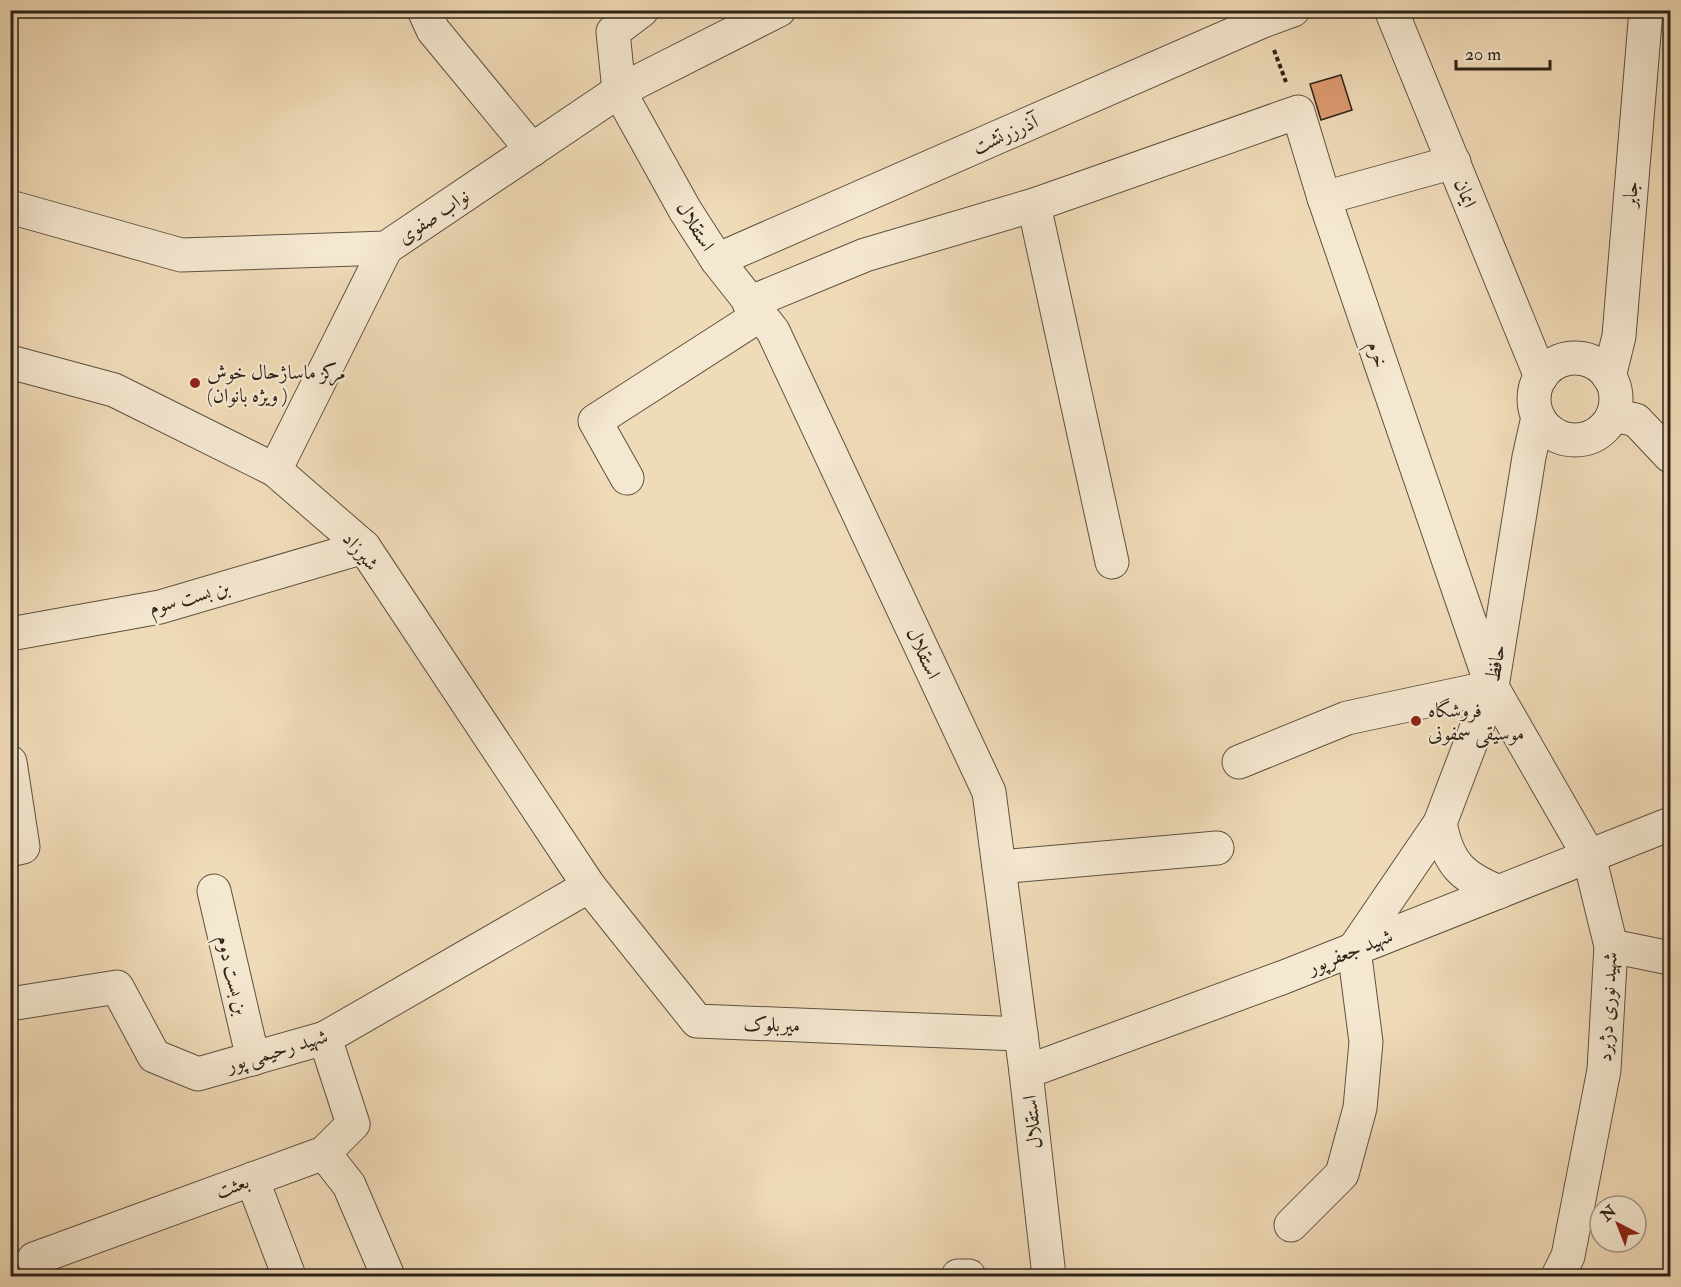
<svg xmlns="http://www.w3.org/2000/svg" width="1681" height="1287" viewBox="0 0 1681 1287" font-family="'IM FELL Double Pica',Amiri,serif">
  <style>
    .building { fill: #dc9970; stroke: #2d2319; stroke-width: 1.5 }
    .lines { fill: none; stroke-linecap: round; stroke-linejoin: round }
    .street-casing { stroke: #5e5141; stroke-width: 35 }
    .path { stroke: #2d2319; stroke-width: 4; stroke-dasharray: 4.5 3; stroke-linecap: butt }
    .street { stroke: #f5e8d1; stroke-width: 33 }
    .poi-dot { fill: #8f2418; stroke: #f5e8d1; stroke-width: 2 }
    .labels { text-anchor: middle; stroke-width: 4.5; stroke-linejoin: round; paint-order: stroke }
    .street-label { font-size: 20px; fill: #2d2319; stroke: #f5e8d1 }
    .poi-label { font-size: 20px; fill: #2d2319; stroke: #f5e8d1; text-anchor: start }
  </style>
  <rect width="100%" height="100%" fill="#f0dbb8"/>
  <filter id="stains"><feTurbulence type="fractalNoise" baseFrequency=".00333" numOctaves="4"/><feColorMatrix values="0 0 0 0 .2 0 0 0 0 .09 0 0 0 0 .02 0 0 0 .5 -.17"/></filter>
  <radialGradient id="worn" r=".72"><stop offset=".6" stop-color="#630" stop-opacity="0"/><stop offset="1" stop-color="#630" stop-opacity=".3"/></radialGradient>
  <!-- building -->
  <path class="building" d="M1341,75L1352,110L1321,120L1310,84Z"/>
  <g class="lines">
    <!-- street casing -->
    <g class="street-casing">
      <g id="street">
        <path d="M424,10L433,30L532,150"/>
        <path d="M642,10L613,32L619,91L685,210L717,260L773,331L989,792L1026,1072L1049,1276"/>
        <path d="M1391,10L1541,377"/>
        <path d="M1324,198L1454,162"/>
        <path d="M1034,205L1112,562"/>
        <path d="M10,207L181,255L386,248L619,91L779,10"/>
        <path d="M717,260L1263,21L1293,10"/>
        <path d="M749,303L865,255L1034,205L1298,112L1324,198L1492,687L1589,856L1611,946L1604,1070L1568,1256L1558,1276"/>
        <circle cx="1575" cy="399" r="41"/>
        <path d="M10,362L114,390L275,470L364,547L589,886L697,1021L1021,1034"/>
        <path d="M1609,377L1619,336L1646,10"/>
        <path d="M1613,415L1636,420L1670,456"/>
        <path d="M275,470L386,248"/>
        <path d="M627,478L595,421L760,315"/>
        <path d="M10,634L160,607L364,547"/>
        <path d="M10,762L23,847L10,850"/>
        <path d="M1239,762L1347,718L1492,687"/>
        <path d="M1440,823C1448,864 1462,877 1499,892"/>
        <path d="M999,867L1217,848"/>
        <path d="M214,891L253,1059"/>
        <path d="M1611,946L1670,958"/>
        <path d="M1354,949L1440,823L1492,687L1529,457L1538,417"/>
        <path d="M10,1004L117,987L154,1056L198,1074L325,1038L589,886"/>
        <path d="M1026,1072L1284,977L1670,824"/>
        <path d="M324,1153L349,1185L388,1276"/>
        <path d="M252,1179L289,1276"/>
        <path d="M1291,1225L1342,1174L1360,1108L1366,1042L1354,949"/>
        <path d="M41,1276L34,1259L324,1153L353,1124L325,1038"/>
        <path d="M958,1276H969"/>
      </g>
    </g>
    <!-- path -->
    <path class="path" d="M1274,50L1286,82"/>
    <!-- street -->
    <use href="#street" class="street"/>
  </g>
  <!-- markers -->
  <g class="poi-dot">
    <circle cx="195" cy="383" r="6"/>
    <circle cx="1416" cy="721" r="6"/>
  </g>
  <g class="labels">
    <!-- street labels -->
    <g class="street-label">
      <text transform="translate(1005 134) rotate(-24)" y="7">آذرزرتشت</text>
      <text transform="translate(1466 193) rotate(68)" y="7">ایمان</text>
      <text transform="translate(1630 194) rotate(-85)" y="7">جابر</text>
      <text transform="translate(433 216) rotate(-34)" y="7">نواب صفوی</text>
      <text transform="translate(696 226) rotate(58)" y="7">استقلال</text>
      <text transform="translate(1378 354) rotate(71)" y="7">خرم</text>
      <text transform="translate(361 551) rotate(49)" y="7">شیرزاد</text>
      <text transform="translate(189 597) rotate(-15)" y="7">بن بست سوم</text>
      <text transform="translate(924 653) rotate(65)" y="7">استقلال</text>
      <text transform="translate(1495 663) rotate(-80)" y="7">حافظ</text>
      <text transform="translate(1350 951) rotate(-22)" y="7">شهید جعفرپور</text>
      <text transform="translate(233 975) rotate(77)" y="7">بن بست دوم</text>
      <text transform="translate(1607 1007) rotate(-87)" y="7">شهید نوری دژبرد</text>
      <text transform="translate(772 1024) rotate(2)" y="7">میربلوک</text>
      <text transform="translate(277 1050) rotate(-17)" y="7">شهید رحیمی پور</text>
      <text transform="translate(1032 1122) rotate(-96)" y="7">استقلال</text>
      <text transform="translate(232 1186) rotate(-20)" y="7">بعثت</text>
    </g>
    <!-- poi labels -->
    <g class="poi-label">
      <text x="207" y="379">مرکز ماساژحال خوش<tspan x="207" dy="23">(ویژه بانوان )</tspan></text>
      <text x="1428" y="717">فروشگاه<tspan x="1428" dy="23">موسیقی سمفونی</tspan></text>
    </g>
  </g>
  <!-- margin -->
  <rect width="1681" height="1287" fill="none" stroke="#f0dbb8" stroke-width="36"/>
  <rect x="12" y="12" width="1657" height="1263" fill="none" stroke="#2d2319" stroke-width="3"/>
  <rect x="18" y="18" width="1645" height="1251" fill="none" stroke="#2d2319" stroke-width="1.5"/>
  <!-- north arrow -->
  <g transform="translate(1618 1224) rotate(318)"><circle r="28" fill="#f5e8d1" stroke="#a59987" stroke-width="1.5"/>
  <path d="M0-4.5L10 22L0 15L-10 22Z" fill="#8f2418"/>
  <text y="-9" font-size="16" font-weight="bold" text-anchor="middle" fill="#2d2319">N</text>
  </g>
  <!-- scale -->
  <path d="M1456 60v9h94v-9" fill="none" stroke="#2d2319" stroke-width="3"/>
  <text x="1465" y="60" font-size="18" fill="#2d2319" stroke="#f5e8d1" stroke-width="4.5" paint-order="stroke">20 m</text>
  <rect width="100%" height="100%" filter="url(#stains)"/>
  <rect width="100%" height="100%" fill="url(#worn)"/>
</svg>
